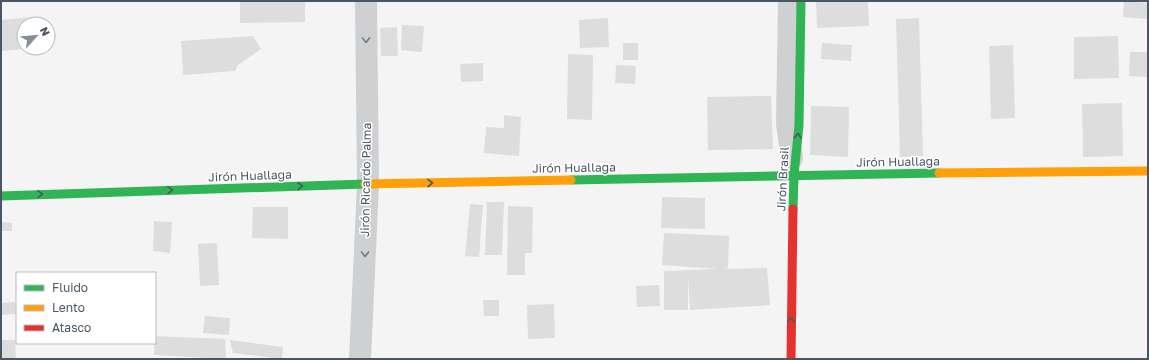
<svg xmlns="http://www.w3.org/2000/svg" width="1149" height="360" viewBox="0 0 1149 360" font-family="'Golos Text',sans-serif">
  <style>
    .building { fill: #ddddde }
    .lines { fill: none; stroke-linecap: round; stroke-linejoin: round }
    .street { stroke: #ced0d2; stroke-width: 22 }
    .fast { stroke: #30b455; stroke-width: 9 }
    .slow { stroke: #ff9f0a; stroke-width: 9 }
    .jam { stroke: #e5322d; stroke-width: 9 }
    .oneway { stroke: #727b83 }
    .oneway2 { stroke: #495b60 }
    .labels { text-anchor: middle; stroke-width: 3; stroke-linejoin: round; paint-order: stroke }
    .street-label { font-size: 12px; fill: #4a5661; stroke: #fff }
  </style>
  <rect width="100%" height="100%" fill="#f4f4f4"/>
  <!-- building -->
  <g class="building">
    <path d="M240,1H305V22L240,23Z"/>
    <path d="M816,1H868L869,26L817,28Z"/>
    <path d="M1124,1L1148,3V19L1123,17Z"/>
    <path d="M33,17L34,24H24V49L1,51V20Z"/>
    <path d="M608,18L609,47L580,48L579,20Z"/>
    <path d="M919,18L923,156L900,157L896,19Z"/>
    <path d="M402,25L424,26L422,52L401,50Z"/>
    <path d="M397,27L398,56H381L380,28Z"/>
    <path d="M253,36L261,49L238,65L235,71L183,75L181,41Z"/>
    <path d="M1118,36L1119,78L1074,79V37Z"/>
    <rect x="623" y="43" width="15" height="17"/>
    <path d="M822,43L852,45L851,61L821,59Z"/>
    <path d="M1013,45L1015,118L991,119L989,46Z"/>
    <path d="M1130,52H1148V77L1129,76Z"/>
    <path d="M568,54L593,55L592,120L567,119Z"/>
    <path d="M483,63V81L461,82L460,64Z"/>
    <path d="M616,65L636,66L635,84L615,83Z"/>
    <path d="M771,96L773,149L708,150L707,97Z"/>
    <path d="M1122,103L1123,156L1083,157L1082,104Z"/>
    <path d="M811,106L849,107L848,157L810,155Z"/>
    <path d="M504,115L521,117L519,156L484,153L486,127L504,128Z"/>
    <path d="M662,197L705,198V229L661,228Z"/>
    <path d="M487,202H504L502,255H485Z"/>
    <path d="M470,204L483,205L479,257L465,256Z"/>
    <path d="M508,206L533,207L532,253H525V275H507Z"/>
    <path d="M253,207H288V239L252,238Z"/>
    <path d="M154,221L172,222L170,253L153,251Z"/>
    <path d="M1,222L12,223V231H1Z"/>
    <path d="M664,233L729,236L728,268L724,269L767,268L770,305L690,310L688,277V310H664V271L718,269L662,265Z"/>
    <path d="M217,243L219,285L200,286L198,244Z"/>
    <path d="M659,285L660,306L637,307L636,286Z"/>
    <path d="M483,300H499V316H484Z"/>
    <path d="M15,302L16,314L1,315V303Z"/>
    <path d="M554,304L555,338L528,339L527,305Z"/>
    <path d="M205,316L230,318L229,335L203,333Z"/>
    <path d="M155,336L225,339L226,359L154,355Z"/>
    <path d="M1,340H15L16,359H1Z"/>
    <path d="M230,340L283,347L282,359L233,353Z"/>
  </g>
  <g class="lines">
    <!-- street -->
    <g class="street">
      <path d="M789,1L787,124L792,158"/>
      <path d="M360,359L368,184L366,1"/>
    </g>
    <!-- fast -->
    <g class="fast">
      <path d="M571,180L939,173"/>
      <path d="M1,196L365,184"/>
      <path d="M793,209L794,175L799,125L801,1"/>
    </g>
    <!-- slow -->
    <g class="slow">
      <path d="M939,173L1148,171"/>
      <path d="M365,184L571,180"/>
    </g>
    <!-- jam -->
    <path class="jam" d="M791,359L793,209"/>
  </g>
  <!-- one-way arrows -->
  <defs><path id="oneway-chevron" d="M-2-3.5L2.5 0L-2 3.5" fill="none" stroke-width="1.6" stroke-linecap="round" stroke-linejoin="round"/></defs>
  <g class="oneway">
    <use href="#oneway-chevron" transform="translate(366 40) rotate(89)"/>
    <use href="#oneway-chevron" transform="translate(365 254) rotate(92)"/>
  </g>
  <g class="oneway2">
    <use href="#oneway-chevron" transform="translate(798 136) rotate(-84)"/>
    <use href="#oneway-chevron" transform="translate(430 183) rotate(-1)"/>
    <use href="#oneway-chevron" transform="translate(300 186) rotate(-2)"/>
    <use href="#oneway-chevron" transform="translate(170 190) rotate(-2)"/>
    <use href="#oneway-chevron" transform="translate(40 194) rotate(-2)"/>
    <use href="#oneway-chevron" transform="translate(791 320) rotate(-89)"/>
  </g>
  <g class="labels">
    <!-- street labels -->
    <g class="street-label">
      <text transform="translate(898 162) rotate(-1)" y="4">Jirón Huallaga</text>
      <text transform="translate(574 168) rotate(-1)" y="4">Jirón Huallaga</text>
      <text transform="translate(250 176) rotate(-2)" y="4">Jirón Huallaga</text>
      <text transform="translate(783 179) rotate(-87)" y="4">Jirón Brasil</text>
      <text transform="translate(366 180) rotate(-89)" y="4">Jirón Ricardo Palma</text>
    </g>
  </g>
  <!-- border -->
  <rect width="1149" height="360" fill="none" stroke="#4a5661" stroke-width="4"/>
  <!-- legend -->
  <rect x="16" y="272" width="140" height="72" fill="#ffffff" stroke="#b7bbc0"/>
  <rect x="24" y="285" width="20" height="6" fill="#30b455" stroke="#b7bbc0"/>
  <text x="52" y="292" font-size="12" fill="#4a5661">Fluido</text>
  <rect x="24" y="305" width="20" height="6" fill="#ff9f0a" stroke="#b7bbc0"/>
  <text x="52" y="312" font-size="12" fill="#4a5661">Lento</text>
  <rect x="24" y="325" width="20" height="6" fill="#e5322d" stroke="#b7bbc0"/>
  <text x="52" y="332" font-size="12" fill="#4a5661">Atasco</text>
  <!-- north arrow -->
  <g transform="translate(36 36) rotate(63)"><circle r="19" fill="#ffffff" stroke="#b7bbc0"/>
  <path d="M0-3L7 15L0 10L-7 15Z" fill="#868d94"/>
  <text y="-6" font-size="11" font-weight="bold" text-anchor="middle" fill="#4a5661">N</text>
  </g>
</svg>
